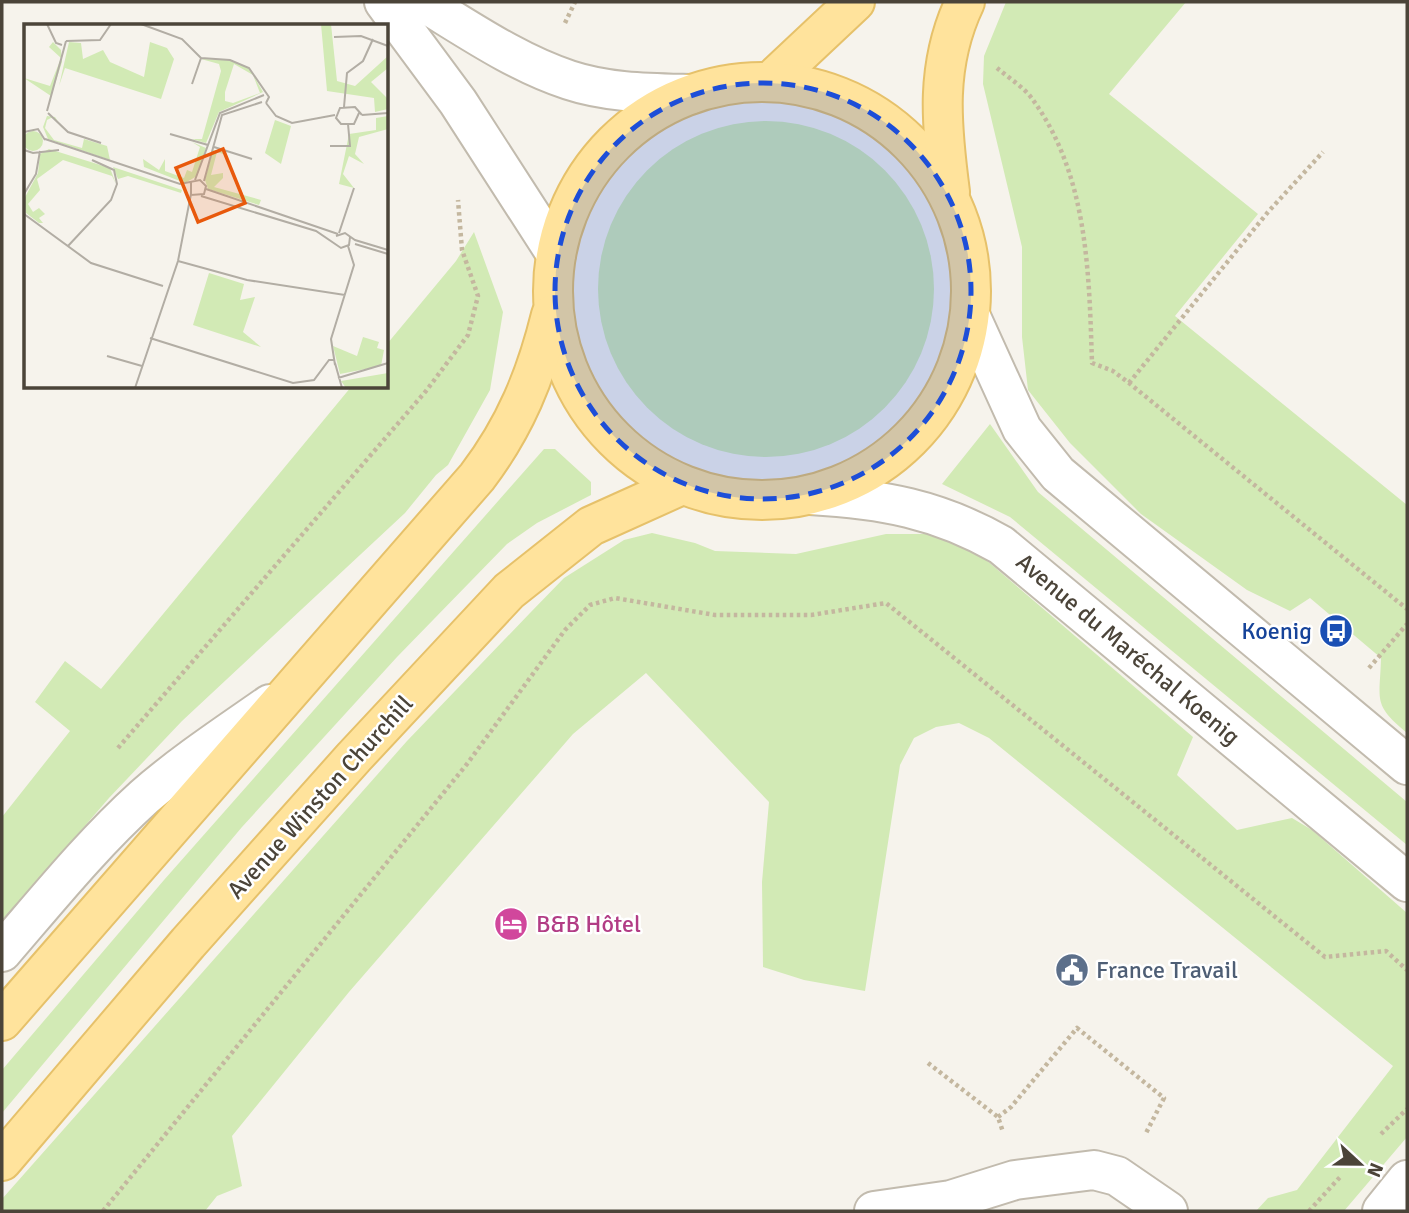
<svg xmlns="http://www.w3.org/2000/svg" width="1409" height="1213" viewBox="0 0 1409 1213" font-family="Signika,sans-serif">
  <style>
    .green { fill: #d2eab5 }
    .lines { fill: none; stroke-linecap: round; stroke-linejoin: round }
    .minor-casing { stroke: #c2bbae; stroke-width: 42 }
    .major-casing { stroke: #e6c16a; stroke-width: 42 }
    .path { stroke: #c4b79f; stroke-width: 4.5; stroke-dasharray: 3.5 3.5; stroke-linecap: butt }
    .minor { stroke: #fff; stroke-width: 38 }
    .major { stroke: #ffe39c; stroke-width: 38 }
    .marked { fill: #1d4ed8; fill-opacity: 0.2; stroke: #1d4ed8; stroke-width: 5; stroke-dasharray: 14 9; stroke-linejoin: round }
    .labels { text-anchor: middle; stroke-width: 5; stroke-linejoin: round; paint-order: stroke }
    .transit-label { font-size: 24px; fill: #164399; stroke: #fff; text-anchor: end }
    .street-label { font-size: 24px; fill: #4b4439; stroke: #fff }
    .hotel-label { font-size: 24px; fill: #b23c85; stroke: #fff; text-anchor: start }
    .service-label { font-size: 24px; fill: #4e5e75; stroke: #fff; text-anchor: start }
    .inset-road { fill: none; stroke: #b2ada4; stroke-width: 2 }
    .view { fill: #e8590c; fill-opacity: 0.15; stroke: #e8590c; stroke-width: 3.5 }
    .inset-edge { fill: none; stroke: #4b4439; stroke-width: 3.5 }
  </style>
  <rect width="100%" height="100%" fill="#f6f3ec"/>
  <!-- green -->
  <g class="green">
    <path d="M1006,2H1186L1109,94L1258,214L1175,316L1407,505V733C1372,704 1380,701 1381,658L1310,598L1290,611L1247,590L1141,514L1070,443L1028,390L1022,337V247L983,84L984,56Z"/>
    <circle cx="766" cy="289" r="168"/>
    <path d="M474,232L503,312L490,390L448,465L436,475L405,513L182,721L109,798L2,922V817L70,731L35,702L65,661L101,689L351,387H387V344L456,261Z"/>
    <path d="M990,424L1038,492L1407,802V845L1010,517L942,484Z"/>
    <path d="M544,449H555L591,482V495L537,523L507,544L397,657L242,827L2,1113V1070L164,880Z"/>
    <path d="M652,533L695,543L715,551L796,554L886,534H930L964,541L1193,737L1177,775L1237,830L1292,818L1312,830L1407,913V1137L1344,1211H1256L1268,1198L1297,1190L1393,1066L989,738L959,723L936,727L914,738L900,765L865,991L804,980L763,967L762,882L769,802L646,673L573,734L349,992L232,1136L242,1186L217,1196L205,1211H2V1199L407,741L530,613L564,578L624,540Z"/>
  </g>
  <g class="lines">
    <!-- minor casing -->
    <g class="minor-casing">
      <g id="minor">
        <path d="M384,2L458,102L556,254"/>
        <path d="M423,2C469,30 517,63 569,80C608,93 650,93 691,94"/>
        <path d="M970,315L1022,429L1058,474L1407,765"/>
        <path d="M810,495C882,499 938,509 1001,545L1407,882"/>
        <path d="M2,952C47,900 92,844 144,797C183,763 227,734 270,704"/>
        <path d="M874,1211L951,1200L1015,1180L1094,1170L1117,1176L1168,1211"/>
        <path d="M1382,1211L1407,1180"/>
      </g>
    </g>
    <!-- major casing -->
    <g class="major-casing">
      <g id="major">
        <path d="M772,80L855,2"/>
        <circle cx="762" cy="291" r="209"/>
        <path d="M950,192C941,124 935,65 965,2"/>
        <path d="M2,1021L477,477C515,427 536,376 551,315"/>
        <path d="M2,1161L188,943L354,757L509,591L591,526L682,485"/>
      </g>
    </g>
    <!-- path -->
    <g class="path">
      <path d="M565,23L575,2"/>
      <path d="M997,68C1009,78 1025,88 1033,100C1088,176 1089,273 1092,363L1113,371L1129,383L1407,609"/>
      <path d="M1129,383L1268,212L1323,152"/>
      <path d="M1369,668L1407,624"/>
      <path d="M118,748L426,391L468,335L478,296L462,250L458,200"/>
      <path d="M928,1063L998,1117L1003,1132"/>
      <path d="M998,1117L1011,1107L1077,1028L1164,1098L1145,1135"/>
      <path d="M1381,1134L1407,1109"/>
      <path d="M103,1211L467,764L565,630L590,605L615,598L715,615H811L886,603L1325,957L1386,951L1407,970"/>
      <path d="M1309,1211L1341,1176"/>
    </g>
    <!-- minor -->
    <use href="#minor" class="minor"/>
    <!-- major -->
    <use href="#major" class="major"/>
  </g>
  <!-- marked area -->
  <path class="marked" d="M555 291a208 208 0 1 1 416 0a208 208 0 1 1-416 0Z"/>
  <!-- icons -->
  <defs>
    <g id="bus-disc" transform="scale(1.75)"><circle r="9.5" fill="#1a4fb4" stroke="#fff"/><path d="M-5-6H5V4H4V6H2V4H-2V6H-4V4H-5ZM-3.5-4V0h7V-4ZM-3.5 1.2v1.5H-2V1.2ZM2 1.2v1.5H3.5V1.2Z" fill="#fff"/></g>
    <g id="hotel-disc" transform="scale(1.75)"><circle r="9.5" fill="#d1479c" stroke="#fff"/><path d="M-6-4.5h1.5V1H6V5H4.5V3h-9V5H-6ZM-4 0a1.8 1.8 0 1 1 3.6 0ZM.5 0V-2.5h3Q6-2.5 6 0Z" fill="#fff"/></g>
    <g id="civic-disc" transform="scale(1.75)"><circle r="9.5" fill="#5c6f8a" stroke="#fff"/><path d="M-.6-6.5H3V-4.5H.6V-3L4-1V1h2V6H-6V1h2V-1L-.6-3ZM-1.2 2.5V6h2.4V2.5Z" fill="#fff"/></g>
  </defs>
  <g fill-rule="evenodd">
    <use href="#bus-disc" x="1336" y="631"/>
    <use href="#hotel-disc" x="511" y="924"/>
    <use href="#civic-disc" x="1072" y="970"/>
  </g>
  <g class="labels">
    <!-- transit labels -->
    <g class="transit-label">
      <text x="1312" y="639">Koenig</text>
    </g>
    <!-- street labels -->
    <g class="street-label">
      <text transform="translate(1128 649) rotate(40)" y="8">Avenue du Maréchal Koenig</text>
      <text transform="translate(320 797) rotate(-48)" y="8">Avenue Winston Churchill</text>
    </g>
    <!-- hotel labels -->
    <g class="hotel-label">
      <text x="536" y="932">B&amp;B Hôtel</text>
    </g>
    <!-- service labels -->
    <g class="service-label">
      <text x="1096" y="978">France Travail</text>
    </g>
  </g>
  <!-- overview -->
  <g transform="translate(24 24)">
    <rect width="364" height="364" fill="#f6f3ec"/>
    <path d="M297,0H307L313,57L331,62L364,32V44L347,58L364,75V85L351,88L350,74L303,67ZM29,18L37,26L38,38L27,72L0,54L26,62L37,34L25,23ZM45,18L57,19L59,35L79,26L86,38L120,53L126,18L143,24L150,35L137,75L41,44L35,62ZM177,35L206,36L225,44L239,68L195,88L182,119L168,115H178L197,47L195,40ZM210,40L229,51L236,69L209,79L201,77V68ZM23,92L31,93L39,105L29,93L23,96L21,104L30,116L58,124L60,115L83,122L86,136L24,115L19,103ZM364,92V105L335,113L331,130L340,140L325,132L319,150L330,164L315,160L325,110L352,106V94ZM251,96L267,102L257,140L241,129ZM-1 117a10 10 0 1 1 20 0a10 10 0 1 1-20 0ZM168,118L182,124L173,152L161,159L120,143L119,135L135,146L141,135V147L160,154L163,146L168,148L176,123ZM25,125L86,144L92,160L88,152L39,136L13,155L16,166L4,180L9,188L15,184L21,190L15,194L19,199H15L2,189L0,175L14,149L16,130ZM189,126L201,128L202,131L193,128L187,151L199,149V154L190,163L237,176L235,181L184,165L181,156ZM89,143L158,166L157,169L104,152L94,155ZM185,249L220,260L216,276L231,273L219,308L237,323L169,301ZM339,313L355,318L353,324L360,326L357,342L316,350L309,322L333,332ZM364,349V364H322L317,357Z" fill="#d2eab5" fill-rule="evenodd"/>
    <path class="inset-road" d="M23,0L32,19L38,21M117,0L158,15L177,34M310,13L337,12L364,22M42,17L76,16L87,0M177,34L206,36L225,44L245,73L242,79M168,60L177,34M242,79L252,92L268,99L311,91M320,83L323,49L339,37L349,15M23,87L42,17M24,89L44,108L77,119M335,89L330,100H317L312,94L316,84L331,83L338,91M338,91L364,89M0,108L14,105L21,116M146,110L184,121M21,115L156,160L176,156L182,162L180,170L167,171V158M306,122H326L324,100M190,123L228,135M0,126L9,129L35,126M171,156L196,89L240,71M180,157L198,91L238,78M182,165L314,210M0,170L12,150L16,127M177,172L292,207L317,224L325,221L326,213M0,190L67,239L139,262M315,209L330,164M312,212L321,209L331,216L364,226M331,220L364,230M44,222L87,176L93,160L90,146L68,136M154,237L223,256L321,271M126,314L269,359L290,356L305,336H310M83,332L118,342M311,339L318,364M311,341L307,315L330,241L324,222M314,354L364,339M111,364L154,237L167,170"/>
    <path class="view" d="M199,125L221,179L174,198L152,144Z"/>
    <rect width="364" height="364" class="inset-edge"/>
  </g>
  <!-- border -->
  <rect width="1409" height="1213" fill="none" stroke="#4b4439" stroke-width="7"/>
  <!-- north arrow -->
  <g transform="translate(1360 1164) rotate(112)" stroke="#ffffff" stroke-width="5" paint-order="stroke">
  <path d="M0-5L12 26L0 18L-12 26Z" fill="#4b4439"/>
  <text y="-10" font-size="19" font-weight="bold" text-anchor="middle" fill="#4b4439">N</text>
  </g>
</svg>
